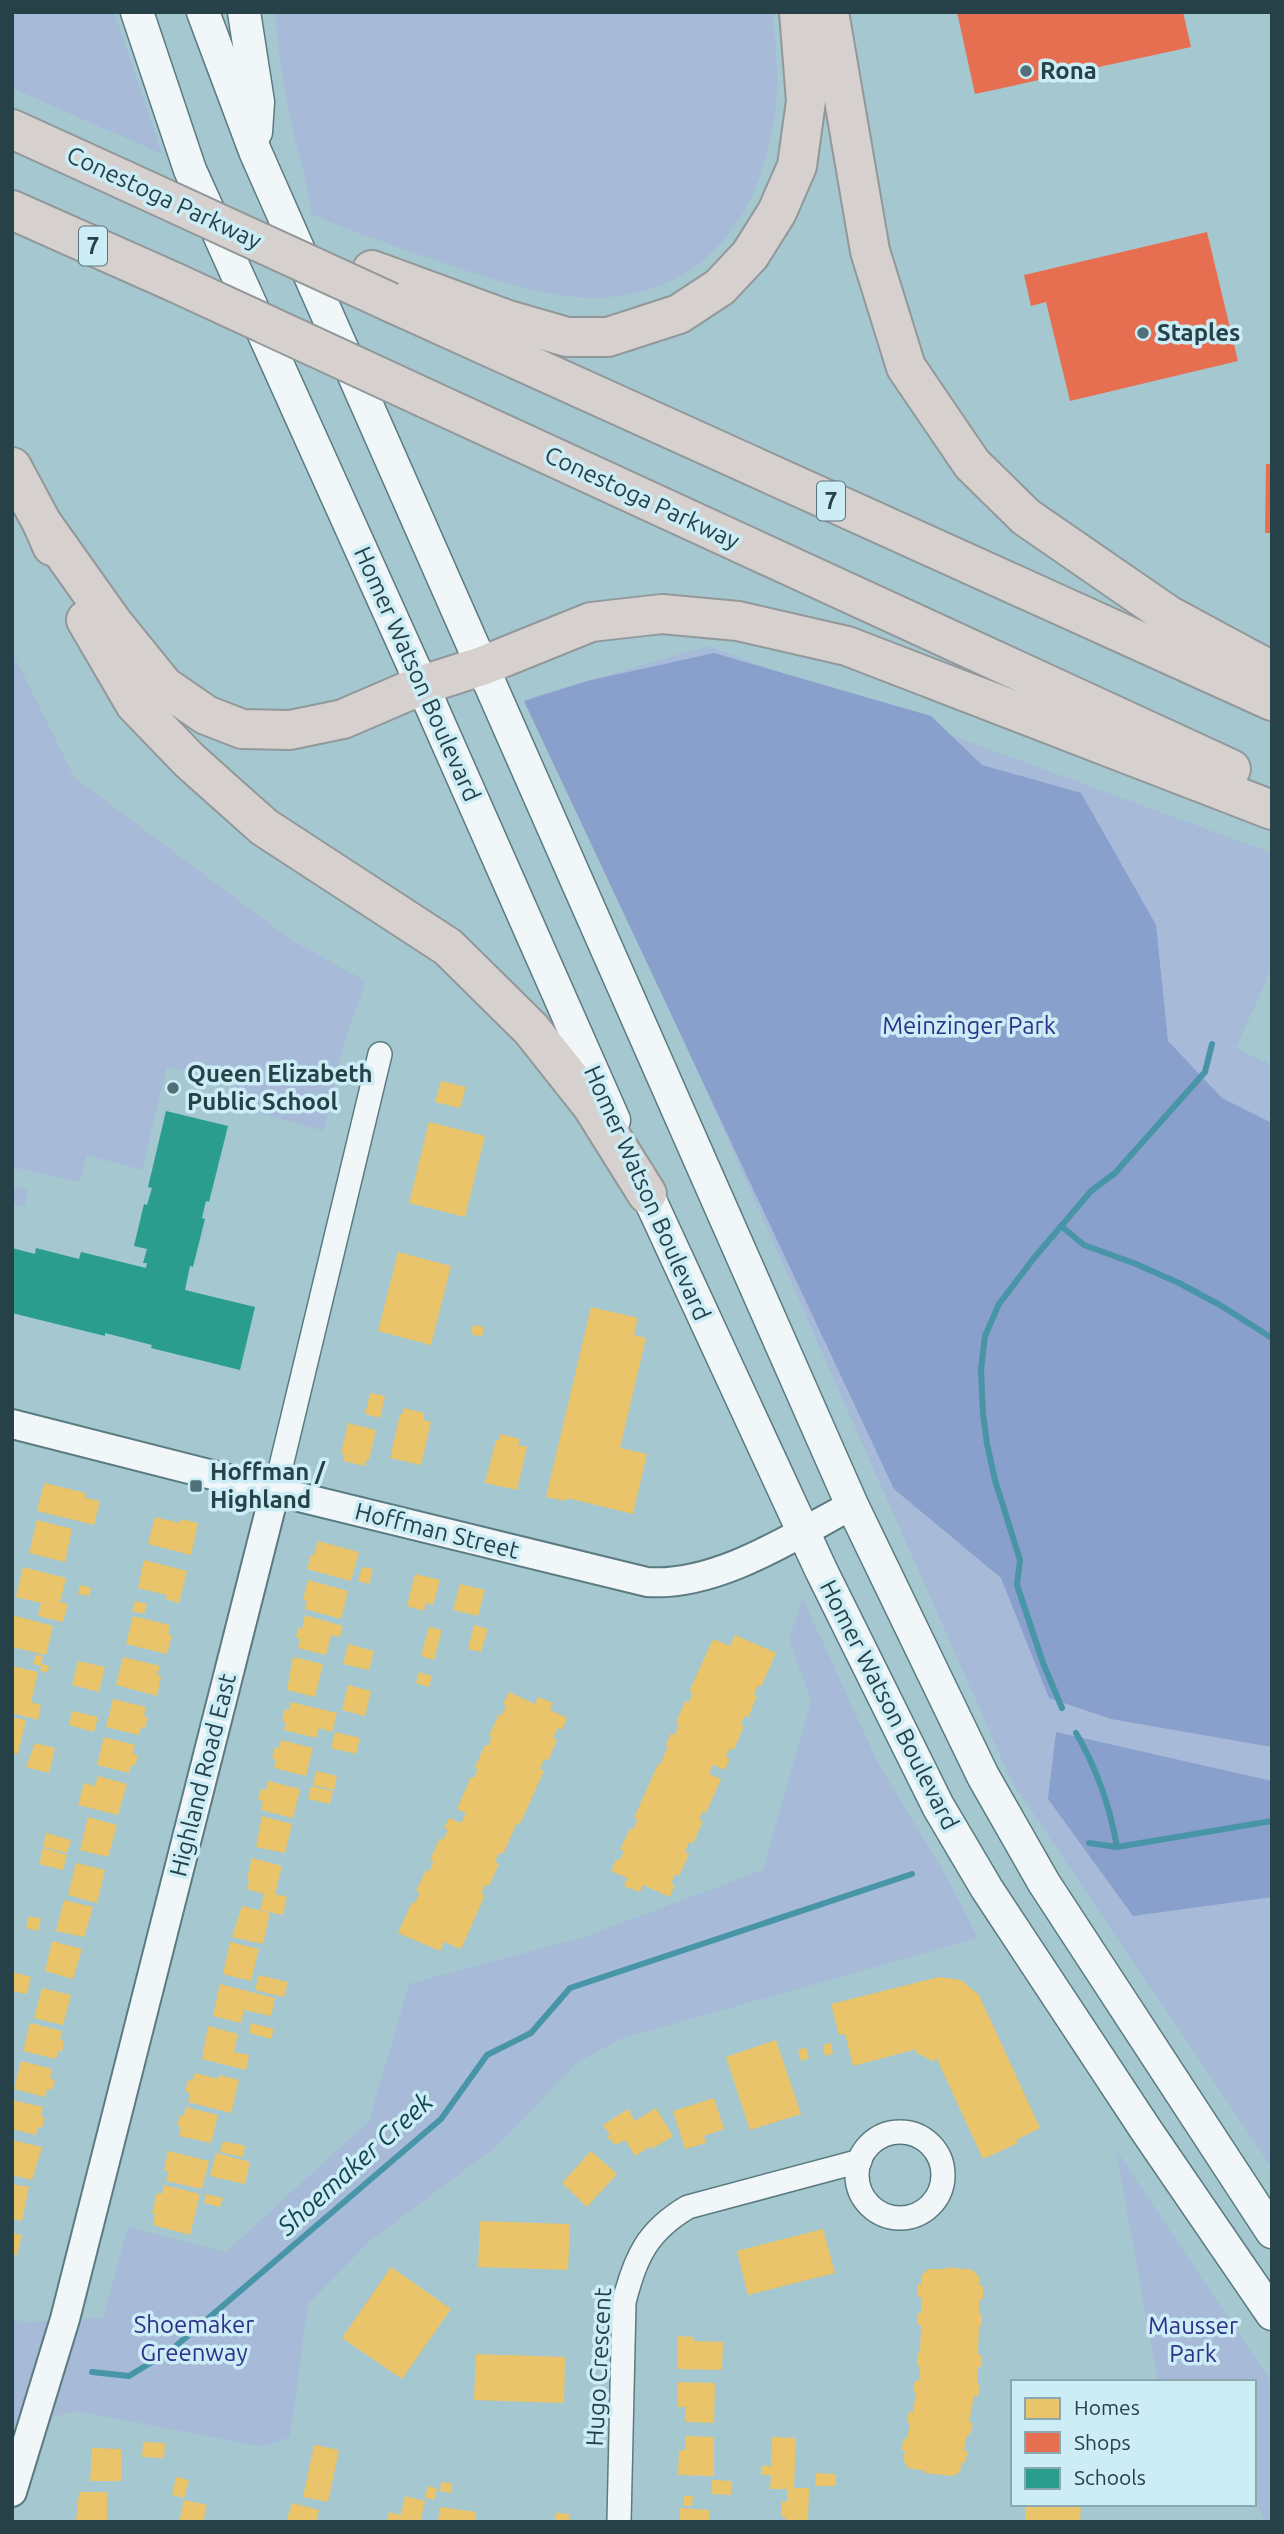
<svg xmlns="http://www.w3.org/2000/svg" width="1284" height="2534" viewBox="0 0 1284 2534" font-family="Ubuntu,sans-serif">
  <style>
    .green { fill: #a7bbd9 }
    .forest { fill: #899fcc }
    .homes { fill: #e9c46a }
    .shops { fill: #e76f51 }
    .schools { fill: #2a9d8f }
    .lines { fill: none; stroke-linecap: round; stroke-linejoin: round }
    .stream { stroke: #4895a7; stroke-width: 6 }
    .minor-casing { stroke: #5b7b81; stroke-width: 26 }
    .tertiary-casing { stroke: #5b7b81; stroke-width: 32 }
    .secondary-casing { stroke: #5b7b81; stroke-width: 35 }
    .motorway-casing { stroke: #929899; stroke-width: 42 }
    .minor { stroke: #f1f7f8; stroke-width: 23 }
    .tertiary { stroke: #f1f7f8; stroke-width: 28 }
    .secondary { stroke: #f1f7f8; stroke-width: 32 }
    .motorway { stroke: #d6d0cf; stroke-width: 38 }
    .motorway-bridge-casing { stroke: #929899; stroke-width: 42; stroke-linecap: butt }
    .motorway-bridge { stroke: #d6d0cf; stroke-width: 38 }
    .poi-dot { fill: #527078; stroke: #cdedf6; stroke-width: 2.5 }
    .labels { text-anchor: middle; stroke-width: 7; stroke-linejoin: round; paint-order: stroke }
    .shield { fill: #cdedf6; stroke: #58757c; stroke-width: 2 }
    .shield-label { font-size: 23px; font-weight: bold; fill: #264148 }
    .poi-label { font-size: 24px; font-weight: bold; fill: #264148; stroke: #cdedf6; text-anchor: start }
    .street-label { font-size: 24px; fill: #264148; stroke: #cdedf6 }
    .park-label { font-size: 24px; fill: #2f3188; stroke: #cdedf6 }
    .water-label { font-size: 26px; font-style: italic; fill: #104551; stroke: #cdedf6 }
  </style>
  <rect width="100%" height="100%" fill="#a4c7d0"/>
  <!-- green -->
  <g class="green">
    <path d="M12,12H114L162,154L12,88Z"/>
    <path d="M275,12H773C775,46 780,79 775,113C762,208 713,287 610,297C559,302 498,281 450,265C403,250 357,233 311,214C309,185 299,158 293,130C284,91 278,52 275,12Z"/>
    <path d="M708,646L1272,853V967L1236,1048L1272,1065V2168L1012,1782L532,697Z"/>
    <path d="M14,655L74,777L293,941L366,981L343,1046L324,1131L233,1105L236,1084L167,1067L142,1170L87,1155L80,1182L12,1167Z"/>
    <path d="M12,1186L28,1190L24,1207L12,1204Z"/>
    <path d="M803,1599L877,1761L945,1874L978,1938L620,2039L578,2062L497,2146L369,2242L308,2304L290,2437L263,2447L77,2411L12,2427V2319L24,2322L103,2318L128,2227L226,2252L369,2121L409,1984L584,1937L763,1870L811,1701L789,1638Z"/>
    <path d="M1116,2150L1272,2383V2522H1265L1254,2495V2382H1158Z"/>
  </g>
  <!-- forest -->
  <g class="forest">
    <path d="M714,653L931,716L982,765L1081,793L1156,925L1168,1041L1222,1098L1272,1123V1747L1111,1719L1049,1698L1001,1578L894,1489L524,701L587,681Z"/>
    <path d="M1056,1732L1272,1781V1897L1133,1916L1048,1799Z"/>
  </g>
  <!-- homes -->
  <g class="homes">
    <path d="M441,1081L466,1087L460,1108L435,1102Z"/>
    <path d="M429,1122L485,1136L465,1217L409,1203Z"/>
    <path d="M398,1252L451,1266L431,1345L378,1331Z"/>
    <path d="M591,1307L638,1318L634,1335L646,1338L620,1448L647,1454L633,1514L567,1498L566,1501L546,1497Z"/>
    <path d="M473,1325L484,1327L482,1337L471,1334Z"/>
    <path d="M370,1393L385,1396L380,1418L365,1414Z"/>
    <path d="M404,1408L424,1413L423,1420L431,1422L421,1465L390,1458L400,1414L402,1415Z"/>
    <path d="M348,1423L376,1430L369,1460L367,1459L365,1466L343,1461L344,1454L341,1453Z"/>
    <path d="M500,1434L520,1439L518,1445L527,1447L517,1490L485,1483L496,1440H499Z"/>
    <path d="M44,1483L86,1493L85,1498L100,1501L94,1525L37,1511Z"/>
    <path d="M155,1517L180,1523L181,1519L198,1523L191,1555L148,1544Z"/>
    <path d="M37,1520L72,1529L65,1562L29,1553Z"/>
    <path d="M318,1541L359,1552L351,1581L307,1569L311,1554L314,1555Z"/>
    <path d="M144,1560L187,1571L179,1603L165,1599L167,1595L138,1588Z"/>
    <path d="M23,1567L66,1578L60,1602L68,1604L63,1622L38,1616L41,1603L16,1597Z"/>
    <path d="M362,1567L373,1569L369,1584L358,1581Z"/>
    <path d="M415,1574L440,1580L433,1605L426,1603L424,1611L407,1606Z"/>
    <path d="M308,1580L348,1591L341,1619L305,1609L307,1601L303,1600Z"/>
    <path d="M460,1584L485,1590L478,1616L453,1610Z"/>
    <path d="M80,1585L91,1588L89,1596L78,1594Z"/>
    <path d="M135,1601L147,1604L144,1614L132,1611Z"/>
    <path d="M12,1615L53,1626L46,1655L12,1647Z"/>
    <path d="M305,1615L343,1626L340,1637L331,1635L326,1655L298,1648L300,1639L296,1637L298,1628L302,1629Z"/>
    <path d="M133,1616L170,1625L168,1634L172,1635L167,1654L126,1644Z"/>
    <path d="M474,1625L488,1629L481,1652L468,1649Z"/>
    <path d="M429,1627L442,1630L434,1660L421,1656Z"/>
    <path d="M735,1635L776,1653L761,1687L758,1685L754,1695L757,1696L748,1718L744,1716L741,1725L744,1726L734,1750L730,1748L726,1757L730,1759L725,1770L713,1765L709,1774L721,1779L706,1813L703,1811L699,1820L703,1821L693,1844L689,1842L685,1852L689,1854L679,1876L675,1874L671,1884L675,1885L670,1897L643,1885L640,1892L624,1886L627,1878L611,1871L616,1859L620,1860L624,1851L620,1850L630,1828L633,1830L638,1819L634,1818L658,1764L660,1765L668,1746L666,1745L671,1733L675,1735L679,1724L676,1723L685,1701L688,1703L693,1693L689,1692L713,1639L730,1646Z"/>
    <path d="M348,1644L374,1651L369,1670L343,1664Z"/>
    <path d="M36,1654L43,1657L41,1666L33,1664Z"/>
    <path d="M123,1657L160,1666L157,1675L161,1676L157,1696L116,1685Z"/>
    <path d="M293,1657L323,1664L315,1697L287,1690Z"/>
    <path d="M78,1661L105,1667L99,1692L72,1685Z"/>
    <path d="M42,1664L49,1666L48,1672L40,1671Z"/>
    <path d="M12,1666L38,1672L31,1702L41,1705L38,1720L12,1713Z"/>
    <path d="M419,1672L432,1676L429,1687L416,1683Z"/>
    <path d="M348,1685L371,1691L365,1716L342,1710Z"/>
    <path d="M509,1692L535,1704L538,1697L553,1703L550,1710L567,1718L562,1730L558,1728L553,1738L557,1740L548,1761L544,1759L540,1769L544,1771L520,1824L517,1823L503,1854L499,1853L495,1862L499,1864L489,1886L485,1885L481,1894L485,1895L461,1949L444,1942L440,1951L398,1933L412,1902L415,1903L420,1892L416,1891L426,1870L429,1872L434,1861L430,1860L440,1838L443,1840L448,1830L444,1828L449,1818L461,1823L466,1813L457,1809L471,1777L474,1778L478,1769L475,1767L485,1745L488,1746L492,1737L489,1736L499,1714L502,1715L506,1706L503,1704Z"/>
    <path d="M113,1699L146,1707L144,1716L148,1717L145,1728L141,1727L139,1735L106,1727Z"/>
    <path d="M291,1702L337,1713L332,1732L319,1728L316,1738L284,1730L286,1722L282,1721L285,1709L289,1710Z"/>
    <path d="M72,1711L98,1717L94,1732L69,1725Z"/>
    <path d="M12,1717L26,1720L18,1754L12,1753Z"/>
    <path d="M335,1732L360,1738L356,1754L331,1748Z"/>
    <path d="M104,1737L135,1745L133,1754L138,1755L135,1766L131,1765L129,1773L97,1765Z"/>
    <path d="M281,1740L313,1748L306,1776L274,1768L276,1760L272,1758L275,1747L279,1748Z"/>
    <path d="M35,1743L55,1748L49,1773L26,1767Z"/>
    <path d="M316,1771L337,1776L334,1790L313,1785Z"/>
    <path d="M98,1776L127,1784L118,1815L78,1805L84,1783L95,1786Z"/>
    <path d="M268,1781L300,1789L293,1818L261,1810L263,1801L258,1800L261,1789L266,1790Z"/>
    <path d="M311,1786L333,1791L330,1804L308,1799Z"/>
    <path d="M262,1816L292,1824L285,1853L256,1847Z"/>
    <path d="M88,1817L117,1825L108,1857L80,1850Z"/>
    <path d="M46,1833L71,1840L67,1853L43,1847Z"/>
    <path d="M43,1848L67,1855L63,1870L39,1864Z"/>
    <path d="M252,1858L282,1866L275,1894L287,1897L283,1915L260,1910L264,1894L247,1889L249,1880L247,1879Z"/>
    <path d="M76,1863L105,1870L97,1903L68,1895Z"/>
    <path d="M64,1900L93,1907L84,1937L56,1931Z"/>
    <path d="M242,1906L270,1913L263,1944L232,1937Z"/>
    <path d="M29,1916L41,1919L38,1931L26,1928Z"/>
    <path d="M52,1941L82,1949L73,1979L45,1971Z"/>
    <path d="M230,1942L259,1949L251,1981L223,1974Z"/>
    <path d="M12,1972L31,1977L27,1994L12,1991Z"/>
    <path d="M259,1975L288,1982L284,1997L255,1990Z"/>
    <path d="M939,1977L961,1980L979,1995L1040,2128L1016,2140L1018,2143L983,2159L936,2057L934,2062L915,2052L917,2049L853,2066L845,2034L839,2035L831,2004Z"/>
    <path d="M220,1984L275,1998L271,2016L244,2010L241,2023L213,2016Z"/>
    <path d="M42,1988L71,1995L63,2025L34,2018Z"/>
    <path d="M30,2023L62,2031L60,2040L64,2041L62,2052L58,2051L56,2059L23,2051Z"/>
    <path d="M251,2023L274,2029L271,2039L249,2033Z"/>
    <path d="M208,2026L238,2034L234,2052L249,2055L246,2070L202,2059Z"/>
    <path d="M776,2040L801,2114L750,2130L726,2057Z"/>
    <path d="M831,2043L833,2054L825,2056L823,2045Z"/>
    <path d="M806,2047L809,2058L801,2061L798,2050Z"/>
    <path d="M21,2061L52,2069L50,2078L55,2080L52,2090L47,2089L45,2097L14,2089Z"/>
    <path d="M195,2073L218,2079L219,2075L239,2080L231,2113L188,2102L190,2093L185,2092L188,2080L192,2081Z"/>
    <path d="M714,2098L724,2129L704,2136L706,2143L685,2149L673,2111Z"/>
    <path d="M12,2100L43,2107L41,2116L45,2118L42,2128L38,2127L36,2135L12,2129Z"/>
    <path d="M186,2107L218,2115L211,2143L179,2136L181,2127L177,2126L180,2115L184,2116Z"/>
    <path d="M656,2108L673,2136L652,2149L651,2146L635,2156L625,2140L616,2145L607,2137L610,2135L603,2125L628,2109L635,2121Z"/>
    <path d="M12,2140L42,2147L32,2180L12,2175Z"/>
    <path d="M223,2141L245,2146L243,2157L220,2152Z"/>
    <path d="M168,2151L209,2161L202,2189L166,2181L168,2171L164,2170Z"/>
    <path d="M591,2151L617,2174L587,2207L562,2183Z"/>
    <path d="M216,2153L250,2162L245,2184L210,2176Z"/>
    <path d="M12,2184L29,2187L22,2221L12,2219Z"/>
    <path d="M164,2185L200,2194L190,2235L153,2225L155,2214L152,2213L157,2193L162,2194Z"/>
    <path d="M206,2194L223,2198L220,2207L204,2203Z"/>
    <path d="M480,2221L570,2224L568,2270L478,2267Z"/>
    <path d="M823,2229L835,2273L748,2295L737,2251Z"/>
    <path d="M12,2233L22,2235L17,2255L12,2254Z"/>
    <path d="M391,2267L451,2309L402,2379L342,2338Z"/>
    <path d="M945,2267L973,2270L979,2277V2286H983V2299H979V2314H982V2326H979L978,2354L982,2355V2367H978L977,2384L980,2385L978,2397L974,2396L969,2423H973L970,2435H967L964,2450L968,2451L965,2463L962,2462L960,2472L953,2476L924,2473L925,2471L908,2468L903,2460L905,2451L901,2450L904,2438L907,2439L910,2423H907L909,2411L913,2412L916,2392L913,2391L915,2380L919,2381L920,2373V2366H917V2353H920L921,2325H917L918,2313H921V2297H918V2284L921,2285L922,2275L928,2269H945Z"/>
    <path d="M678,2336L694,2337V2341L723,2342L722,2370L678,2369Z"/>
    <path d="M476,2354L565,2357L564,2403L474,2400Z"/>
    <path d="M678,2382L715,2383L714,2423L685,2422L686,2407H678Z"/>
    <path d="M686,2436L714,2437V2476L678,2475L679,2450H685Z"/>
    <path d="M772,2437L796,2438L794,2488H809L808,2522H786V2517H781L782,2501L787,2502V2489H770L771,2475H761V2466H771Z"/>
    <path d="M143,2442L165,2443L164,2458L142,2457Z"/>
    <path d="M314,2445L339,2450L328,2502L303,2497Z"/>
    <path d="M92,2448L121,2449V2481H90Z"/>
    <path d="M816,2473L836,2474V2486H815Z"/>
    <path d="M176,2477L189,2480L184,2498L172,2495Z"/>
    <path d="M712,2480L732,2481L731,2495L712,2494Z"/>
    <path d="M441,2482L452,2483L451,2493L440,2491Z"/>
    <path d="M428,2486L437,2489L434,2500L425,2498Z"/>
    <path d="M79,2492H107V2522H76Z"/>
    <path d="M405,2496L425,2501L420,2522H387L389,2512L401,2515Z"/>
    <path d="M684,2496H693L692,2506H684Z"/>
    <path d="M184,2500L207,2505L203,2522H179Z"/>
    <path d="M292,2503L319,2510L316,2522H286Z"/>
    <path d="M1025,2504H1081L1080,2522H1025Z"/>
    <path d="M440,2507L476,2512L475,2522H438Z"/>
    <path d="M680,2508L709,2510V2522H679Z"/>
    <path d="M556,2513L569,2514V2522H555Z"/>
  </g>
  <!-- shops -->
  <g class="shops">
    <path d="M957,12H1183L1191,47L975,94Z"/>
    <path d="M1207,232L1238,361L1070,401L1046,302L1031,306L1024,275Z"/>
    <path d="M1266,464H1272V533H1265Z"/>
  </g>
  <!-- schools -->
  <path class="schools" d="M166,1111L228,1126L209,1202L206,1201L202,1218L205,1219L193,1267L190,1266L185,1290L255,1307L240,1370L151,1348L152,1345L105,1333V1336L12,1313V1248L35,1254L36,1248L79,1259L81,1252L146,1268L147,1263H143L147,1249L134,1246L144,1204L147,1205L152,1188L148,1187Z"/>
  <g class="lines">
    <!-- stream -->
    <g class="stream">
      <path d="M1061,1226L1084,1245L1136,1264L1179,1283L1220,1305L1272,1338"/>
      <path d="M1062,1708L1043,1663L1017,1585L1020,1560L995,1480L987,1444L983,1414L981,1370L985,1336L999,1304L1034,1258L1091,1191L1115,1173L1205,1072L1212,1044"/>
      <path d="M1076,1733C1097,1769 1110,1806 1117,1847"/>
      <path d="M1089,1843L1117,1847L1272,1821"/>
      <path d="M92,2372L129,2376L170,2351L441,2119L487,2055L531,2033L570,1988L912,1874"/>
    </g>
    <!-- minor casing -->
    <g class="minor-casing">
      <g id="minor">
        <path d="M275,1491L380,1054"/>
        <circle cx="900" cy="2175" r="43"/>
        <path d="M619,2522L624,2302C635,2258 647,2231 688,2207L860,2161"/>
      </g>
    </g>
    <!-- tertiary casing -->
    <g class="tertiary-casing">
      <g id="tertiary">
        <path d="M12,1424L303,1498L647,1582C717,1587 792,1537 852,1505"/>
        <path d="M12,2492L65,2319L275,1491"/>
      </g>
    </g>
    <!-- secondary casing -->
    <g class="secondary-casing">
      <g id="secondary">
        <path d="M137,12L190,170L422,685L614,1120"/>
        <path d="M203,12L255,151L852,1505L983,1776L1044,1883L1272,2232"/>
        <path d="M244,12L258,102L256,132"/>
        <path d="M638,1174L821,1570L938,1806L987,1889L1146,2130L1272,2314"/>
      </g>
    </g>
    <!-- motorway casing -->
    <g class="motorway-casing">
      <g id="motorway">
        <path d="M829,12L870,251L906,367L972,464L1026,517L1168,615L1272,671"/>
        <path d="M12,129L124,180"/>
        <path d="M12,210L174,282"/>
        <path d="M372,270L508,320L567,337H608L679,314L720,287L750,255L777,212L797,166L806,101L799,12"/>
        <path d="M390,302L1272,701"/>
        <path d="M425,398L1231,769"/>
        <path d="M12,467L42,523L52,546"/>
        <path d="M42,523L113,623L164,686L206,715L242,729L290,730L343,719L422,685L482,666L591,622L662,614L738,621L847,646L1272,810"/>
        <path d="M86,620L135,704L189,760L264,827L448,947L531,1029L592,1106L647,1194"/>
      </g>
    </g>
    <!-- minor -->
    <use href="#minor" class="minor"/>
    <!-- tertiary -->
    <use href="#tertiary" class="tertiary"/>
    <!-- secondary -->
    <use href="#secondary" class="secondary"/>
    <!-- motorway -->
    <use href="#motorway" class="motorway"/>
    <!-- motorway-bridge casing -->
    <g class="motorway-bridge-casing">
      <g id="motorway-bridge">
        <path d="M124,180L390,302"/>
        <path d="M174,282L425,398"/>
      </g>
    </g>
    <!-- motorway-bridge -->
    <use href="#motorway-bridge" class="motorway-bridge"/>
  </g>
  <!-- markers -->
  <g class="poi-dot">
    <circle cx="1026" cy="71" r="7"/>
    <circle cx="1143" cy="333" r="7"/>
    <circle cx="173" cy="1088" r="7"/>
    <rect x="189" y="1479" width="14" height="14" rx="3.5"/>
  </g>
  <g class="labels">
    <!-- shield labels -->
    <g class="shield">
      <rect x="79" y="226.5" width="28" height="39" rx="5"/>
      <rect x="817" y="481.5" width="28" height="39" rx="5"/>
    </g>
    <g class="shield-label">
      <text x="93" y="254">7</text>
      <text x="831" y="509">7</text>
    </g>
    <!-- poi labels -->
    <g class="poi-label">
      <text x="1040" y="79">Rona</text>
      <text x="1157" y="341">Staples</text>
      <text x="187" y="1082">Queen Elizabeth<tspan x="187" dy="28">Public School</tspan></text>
      <text x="210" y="1480">Hoffman /<tspan x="210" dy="28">Highland</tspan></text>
    </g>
    <!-- street labels -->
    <g class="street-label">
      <text transform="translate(164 198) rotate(25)" y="8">Conestoga Parkway</text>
      <text transform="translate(642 498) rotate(25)" y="8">Conestoga Parkway</text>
      <text transform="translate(417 674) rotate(66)" y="8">Homer Watson Boulevard</text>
      <text transform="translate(647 1193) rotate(66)" y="8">Homer Watson Boulevard</text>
      <text transform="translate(437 1531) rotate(14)" y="8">Hoffman Street</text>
      <text transform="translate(889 1705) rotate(63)" y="8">Homer Watson Boulevard</text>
      <text transform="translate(203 1775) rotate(-76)" y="8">Highland Road East</text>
      <text transform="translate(599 2367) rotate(-87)" y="8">Hugo Crescent</text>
    </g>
    <!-- park labels -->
    <g class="park-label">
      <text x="969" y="1034">Meinzinger Park</text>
      <text x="194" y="2333">Shoemaker<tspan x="194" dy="28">Greenway</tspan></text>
      <text x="1193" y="2334">Mausser<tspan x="1193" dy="28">Park</tspan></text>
    </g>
    <!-- water labels -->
    <g class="water-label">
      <text transform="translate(355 2164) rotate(-42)" y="9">Shoemaker Creek</text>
    </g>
  </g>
  <!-- border -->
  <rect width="1284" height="2534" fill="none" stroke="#264148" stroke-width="28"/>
  <!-- legend -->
  <rect x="1011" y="2380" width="245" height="126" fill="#cdedf6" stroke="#8aa8b0" stroke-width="2"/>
  <rect x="1025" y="2398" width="35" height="21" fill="#e9c46a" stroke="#8aa8b0" stroke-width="2"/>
  <text x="1074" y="2415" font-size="21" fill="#264148">Homes</text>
  <rect x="1025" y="2432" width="35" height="21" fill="#e76f51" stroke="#8aa8b0" stroke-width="2"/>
  <text x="1074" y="2450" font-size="21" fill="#264148">Shops</text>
  <rect x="1025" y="2468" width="35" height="21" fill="#2a9d8f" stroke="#8aa8b0" stroke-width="2"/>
  <text x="1074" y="2485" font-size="21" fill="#264148">Schools</text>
</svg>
